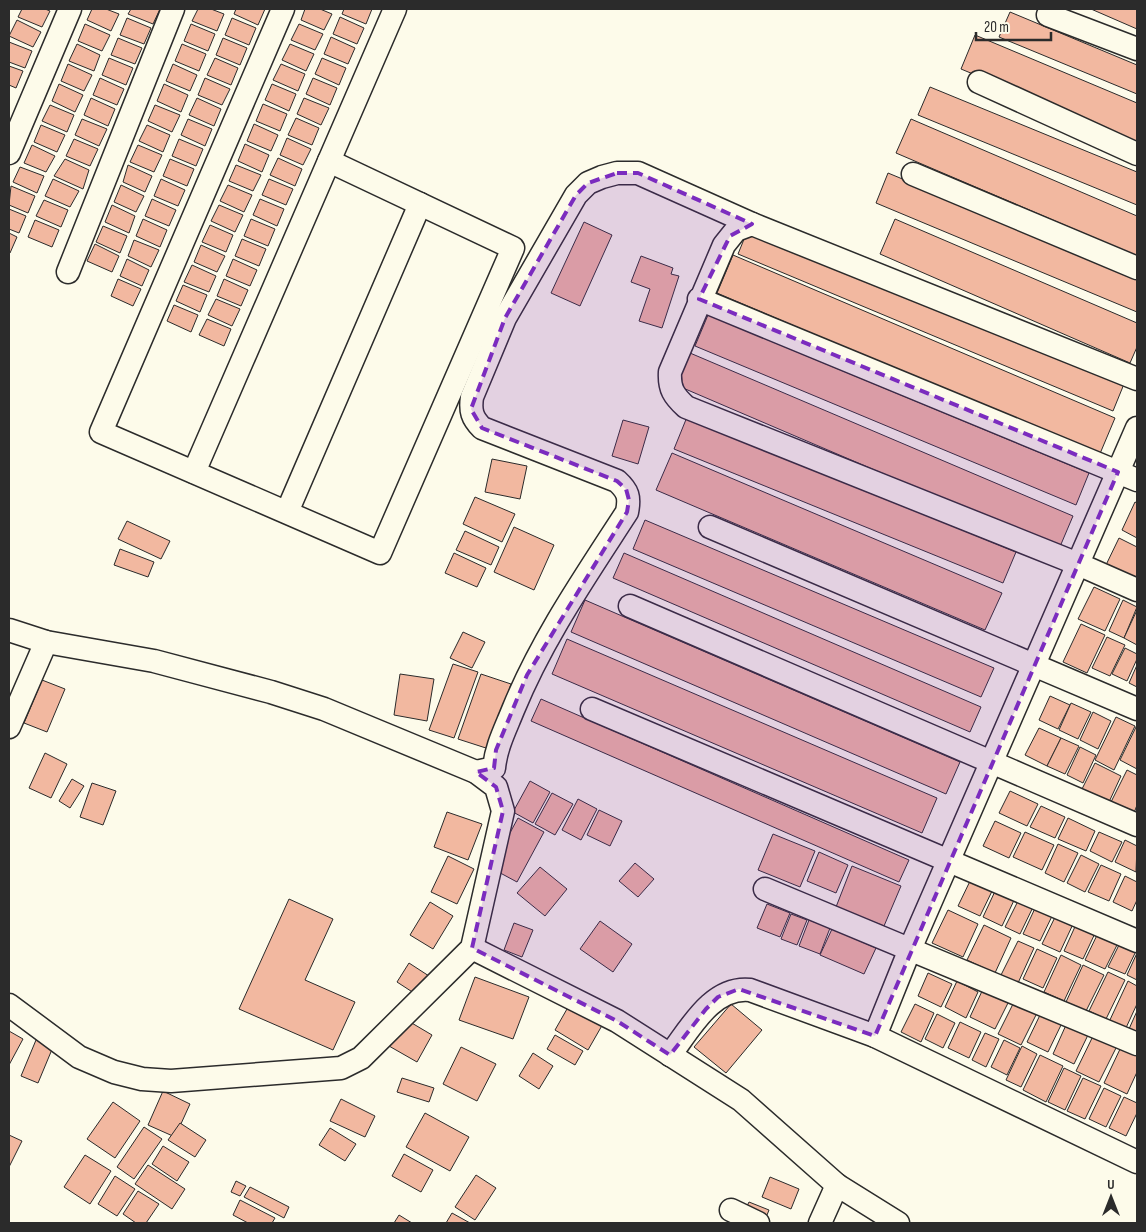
<svg xmlns="http://www.w3.org/2000/svg" width="1146" height="1232" viewBox="0 0 1146 1232" font-family="'Sofia Sans Condensed',sans-serif">
  <style>
    .building { fill: #f2b8a0; stroke: #2b2b2b }
    .lines { fill: none; stroke-linecap: round; stroke-linejoin: round }
    .minor-casing { stroke: #2b2b2b; stroke-width: 25 }
    .minor { stroke: #fdfbea; stroke-width: 22 }
    .marked { fill: #7b2cbf; fill-opacity: 0.2; stroke: #7b2cbf; stroke-width: 4; stroke-dasharray: 10 6; stroke-linejoin: round }
  </style>
  <rect width="100%" height="100%" fill="#fdfbea"/>
  <!-- building -->
  <g class="building">
    <path d="M22,9H45L50,11L42,27L18,17Z"/>
    <path d="M92,9H106L119,14L111,31L87,20Z"/>
    <path d="M131,9H160L153,24L128,14Z"/>
    <path d="M198,9H211L224,14L217,31L192,21Z"/>
    <path d="M236,9H265L258,25L234,14Z"/>
    <path d="M305,9H320L332,14L324,30L301,20Z"/>
    <path d="M344,9H372L366,24L342,14Z"/>
    <path d="M1091,9H1137V29Z"/>
    <path d="M1010,12L1137,65V94L999,37Z"/>
    <path d="M340,17L364,28L357,44L333,34Z"/>
    <path d="M127,18L151,28L144,44L120,35Z"/>
    <path d="M232,18L256,28L249,45L225,35Z"/>
    <path d="M17,20L41,32L33,47L9,36Z"/>
    <path d="M85,24L110,35L102,51L78,41Z"/>
    <path d="M191,24L215,34L208,51L184,41Z"/>
    <path d="M299,24L323,34L315,50L291,40Z"/>
    <path d="M975,35L1137,103V142L961,69Z"/>
    <path d="M331,37L355,48L348,64L324,54Z"/>
    <path d="M118,38L142,48L135,64L111,55Z"/>
    <path d="M223,38L247,48L240,65L216,55Z"/>
    <path d="M9,42L32,51L25,68L9,62Z"/>
    <path d="M77,44L100,55L94,71L69,61Z"/>
    <path d="M182,44L206,54L199,71L175,61Z"/>
    <path d="M290,44L314,54L306,71L282,60Z"/>
    <path d="M109,58L133,68L126,85L102,75Z"/>
    <path d="M215,58L238,68L231,85L207,75Z"/>
    <path d="M322,58L346,68L339,85L315,74Z"/>
    <path d="M68,64L92,75L84,91L61,81Z"/>
    <path d="M173,64L197,75L190,91L166,81Z"/>
    <path d="M281,64L305,74L298,91L273,80Z"/>
    <path d="M9,66L23,71L16,88L9,85Z"/>
    <path d="M100,78L124,89L117,105L93,95Z"/>
    <path d="M205,78L230,89L222,105L198,95Z"/>
    <path d="M313,78L337,88L330,105L306,94Z"/>
    <path d="M59,84L83,95L75,112L52,101Z"/>
    <path d="M164,84L188,95L181,112L157,101Z"/>
    <path d="M272,84L296,94L289,111L265,100Z"/>
    <path d="M930,87L1137,172V205L918,115Z"/>
    <path d="M91,98L115,109L108,126L84,115Z"/>
    <path d="M197,98L221,109L214,126L189,115Z"/>
    <path d="M304,98L329,108L321,125L297,114Z"/>
    <path d="M263,104L287,114L280,131L256,121Z"/>
    <path d="M50,105L74,115L67,132L42,121Z"/>
    <path d="M155,105L180,115L172,132L148,121Z"/>
    <path d="M296,118L319,128L312,145L288,135Z"/>
    <path d="M82,119L107,129L99,146L75,135Z"/>
    <path d="M188,119L212,129L205,146L181,135Z"/>
    <path d="M911,119L1137,216V256L896,153Z"/>
    <path d="M254,124L278,135L271,151L247,141Z"/>
    <path d="M41,125L65,135L57,152L34,142Z"/>
    <path d="M147,125L170,135L163,152L139,141Z"/>
    <path d="M287,138L311,149L303,165L280,155Z"/>
    <path d="M74,139L98,149L90,166L66,156Z"/>
    <path d="M179,139L203,149L196,166L172,156Z"/>
    <path d="M245,144L269,155L262,172L238,161Z"/>
    <path d="M32,145L55,156L46,172L24,163Z"/>
    <path d="M138,145L162,155L154,172L130,162Z"/>
    <path d="M278,158L302,169L295,186L270,175Z"/>
    <path d="M65,159L89,170L83,189L54,176Z"/>
    <path d="M170,159L194,169L187,186L163,176Z"/>
    <path d="M128,165L152,176L145,192L123,182Z"/>
    <path d="M236,165L261,175L253,191L229,181Z"/>
    <path d="M20,167L44,176L37,193L13,182Z"/>
    <path d="M888,173L1137,276V312L876,203Z"/>
    <path d="M53,179L79,191L70,207L45,196Z"/>
    <path d="M161,179L185,190L178,206L154,196Z"/>
    <path d="M269,179L293,189L286,205L262,195Z"/>
    <path d="M121,185L144,196L136,212L114,202Z"/>
    <path d="M228,185L252,195L244,212L220,201Z"/>
    <path d="M11,186L35,196L28,213L9,205Z"/>
    <path d="M152,199L176,210L169,226L145,216Z"/>
    <path d="M260,199L284,209L277,226L253,215Z"/>
    <path d="M44,200L68,210L61,227L36,216Z"/>
    <path d="M112,205L135,216L129,233L105,222Z"/>
    <path d="M219,205L243,215L235,232L211,221Z"/>
    <path d="M9,209L26,216L19,233L9,229Z"/>
    <path d="M143,219L167,230L160,247L136,236Z"/>
    <path d="M251,219L275,229L268,246L244,236Z"/>
    <path d="M895,219L1137,323V347L1130,363L880,254Z"/>
    <path d="M35,220L59,230L52,247L28,237Z"/>
    <path d="M584,222L612,235L580,306L551,293Z"/>
    <path d="M210,225L233,235L226,252L202,242Z"/>
    <path d="M103,226L127,236L120,253L96,242Z"/>
    <path d="M749,227L1124,384L1113,411L738,254Z"/>
    <path d="M9,233L17,237L10,253H9Z"/>
    <path d="M242,239L266,249L259,266L235,256Z"/>
    <path d="M134,240L159,250L151,267L128,256Z"/>
    <path d="M95,244L119,256L112,272L87,261Z"/>
    <path d="M201,245L225,256L217,272L194,262Z"/>
    <path d="M733,255L1115,418L1099,456L717,293Z"/>
    <path d="M641,256L673,268L671,274L679,276L662,328L639,321L650,289L631,282Z"/>
    <path d="M127,259L149,270L142,286L120,276Z"/>
    <path d="M233,259L257,270L250,286L226,276Z"/>
    <path d="M192,265L216,276L209,292L184,282Z"/>
    <path d="M118,279L141,289L133,306L111,296Z"/>
    <path d="M224,279L248,290L241,306L217,296Z"/>
    <path d="M183,285L207,295L200,312L176,301Z"/>
    <path d="M216,299L240,309L232,326L208,315Z"/>
    <path d="M174,305L198,315L191,332L167,321Z"/>
    <path d="M708,315L1089,473L1076,505L695,346Z"/>
    <path d="M207,319L231,329L224,346L199,335Z"/>
    <path d="M690,353L1073,516L1059,549L676,385Z"/>
    <path d="M687,417L1016,552L1003,583L674,449Z"/>
    <path d="M623,420L649,427L638,464L612,456Z"/>
    <path d="M672,453L1002,593L985,630L656,490Z"/>
    <path d="M492,459L527,466L520,499L485,492Z"/>
    <path d="M475,497L515,514L502,542L463,524Z"/>
    <path d="M1135,502L1137,503V538L1122,530Z"/>
    <path d="M645,520L994,668L981,697L633,549Z"/>
    <path d="M127,521L170,541L161,559L118,539Z"/>
    <path d="M514,527L554,545L534,590L494,572Z"/>
    <path d="M465,531L499,547L491,565L456,550Z"/>
    <path d="M1119,538L1137,547V582L1105,567Z"/>
    <path d="M120,549L154,562L148,577L114,565Z"/>
    <path d="M454,553L486,568L477,587L445,573Z"/>
    <path d="M624,553L981,707L970,732L613,578Z"/>
    <path d="M1094,587L1120,599L1105,631L1078,619Z"/>
    <path d="M585,600L960,762L946,794L571,632Z"/>
    <path d="M1123,600L1137,607L1124,638L1109,631Z"/>
    <path d="M1137,610V645L1124,638Z"/>
    <path d="M1081,624L1105,635L1087,673L1063,662Z"/>
    <path d="M463,632L485,642L472,668L450,658Z"/>
    <path d="M1107,637L1125,645L1110,676L1092,668Z"/>
    <path d="M567,639L937,798L922,833L552,674Z"/>
    <path d="M1125,648L1137,654V659L1127,681L1112,674Z"/>
    <path d="M453,664L478,672L454,738L429,730Z"/>
    <path d="M1137,665V687L1129,683Z"/>
    <path d="M400,674L434,679L427,721L394,715Z"/>
    <path d="M481,674L511,684L489,749L458,739Z"/>
    <path d="M42,680L65,689L47,732L24,723Z"/>
    <path d="M1050,696L1070,705L1058,729L1039,720Z"/>
    <path d="M541,699L909,860L899,882L531,721Z"/>
    <path d="M1071,703L1091,712L1078,739L1059,730Z"/>
    <path d="M1093,712L1111,721L1098,749L1080,740Z"/>
    <path d="M1116,717L1135,726L1114,770L1095,760Z"/>
    <path d="M1137,725V769L1120,760Z"/>
    <path d="M1039,728L1061,738L1047,766L1025,755Z"/>
    <path d="M1061,738L1079,746L1065,774L1047,766Z"/>
    <path d="M1080,747L1096,755L1083,783L1067,775Z"/>
    <path d="M45,753L67,764L51,798L29,788Z"/>
    <path d="M1095,763L1121,776L1109,802L1082,789Z"/>
    <path d="M1127,770L1137,775V805L1134,813L1111,802Z"/>
    <path d="M72,779L84,786L70,808L59,801Z"/>
    <path d="M530,781L550,792L533,823L513,812Z"/>
    <path d="M92,783L116,791L103,825L80,817Z"/>
    <path d="M1010,791L1038,804L1027,826L999,813Z"/>
    <path d="M552,793L573,804L555,835L535,824Z"/>
    <path d="M578,799L597,809L581,840L562,830Z"/>
    <path d="M1041,806L1065,817L1055,838L1030,827Z"/>
    <path d="M599,810L622,821L610,846L587,835Z"/>
    <path d="M447,812L482,824L468,860L434,847Z"/>
    <path d="M518,818L544,832L517,882L491,868Z"/>
    <path d="M1068,818L1095,831L1086,851L1058,839Z"/>
    <path d="M995,821L1021,833L1009,858L983,846Z"/>
    <path d="M1025,832L1054,845L1042,870L1013,857Z"/>
    <path d="M1099,832L1122,842L1112,862L1090,851Z"/>
    <path d="M773,834L815,851L800,887L758,870Z"/>
    <path d="M1125,840L1137,846L1136,872L1115,862Z"/>
    <path d="M1058,844L1078,853L1064,882L1045,873Z"/>
    <path d="M819,852L848,865L836,893L807,881Z"/>
    <path d="M1081,855L1099,864L1085,892L1067,883Z"/>
    <path d="M448,856L474,869L457,904L431,892Z"/>
    <path d="M635,863L654,879L638,897L619,881Z"/>
    <path d="M1101,865L1121,874L1109,901L1088,892Z"/>
    <path d="M852,866L901,886L884,926L836,907Z"/>
    <path d="M540,867L567,889L545,916L517,893Z"/>
    <path d="M1125,876L1137,882V900L1132,911L1113,902Z"/>
    <path d="M972,877L994,887L980,916L958,906Z"/>
    <path d="M997,887L1016,896L1002,926L983,917Z"/>
    <path d="M1020,897L1035,903L1020,934L1005,927Z"/>
    <path d="M289,899L333,919L305,980L355,1002L333,1050L239,1009Z"/>
    <path d="M430,902L453,916L433,949L410,935Z"/>
    <path d="M767,904L790,913L780,937L757,928Z"/>
    <path d="M1037,904L1054,912L1040,941L1023,934Z"/>
    <path d="M948,910L978,924L963,957L932,943Z"/>
    <path d="M1057,913L1074,922L1060,952L1042,944Z"/>
    <path d="M791,914L807,920L797,945L781,939Z"/>
    <path d="M809,920L830,928L820,954L799,946Z"/>
    <path d="M1078,920L1097,929L1083,959L1064,951Z"/>
    <path d="M600,921L632,944L613,972L580,949Z"/>
    <path d="M514,923L533,930L522,957L504,950Z"/>
    <path d="M984,925L1011,938L995,973L967,960Z"/>
    <path d="M832,929L876,948L864,974L820,955Z"/>
    <path d="M1100,929L1120,939L1105,969L1085,960Z"/>
    <path d="M1122,939L1137,949L1125,974L1108,967Z"/>
    <path d="M1018,941L1034,948L1018,983L1001,975Z"/>
    <path d="M1037,949L1057,958L1043,988L1023,979Z"/>
    <path d="M1137,953V980L1127,975Z"/>
    <path d="M1061,955L1081,965L1064,1001L1044,992Z"/>
    <path d="M409,963L429,976L417,995L397,982Z"/>
    <path d="M1083,965L1104,975L1086,1011L1066,1002Z"/>
    <path d="M1108,972L1125,980L1106,1019L1089,1011Z"/>
    <path d="M928,973L952,984L941,1007L918,996Z"/>
    <path d="M475,977L529,997L513,1039L459,1020Z"/>
    <path d="M957,981L978,992L966,1018L945,1007Z"/>
    <path d="M1128,981L1137,986V1004L1125,1030L1109,1022Z"/>
    <path d="M983,989L1009,1001L995,1029L970,1017Z"/>
    <path d="M1015,1000L1038,1011L1021,1045L998,1034Z"/>
    <path d="M571,1002L604,1022L588,1050L555,1030Z"/>
    <path d="M731,1004L762,1030L726,1073L694,1047Z"/>
    <path d="M915,1004L934,1013L921,1042L901,1032Z"/>
    <path d="M1137,1011V1033L1129,1029Z"/>
    <path d="M1041,1013L1062,1023L1048,1052L1027,1042Z"/>
    <path d="M937,1014L955,1023L943,1048L925,1039Z"/>
    <path d="M405,1019L432,1035L417,1062L389,1046Z"/>
    <path d="M960,1022L981,1032L969,1058L948,1048Z"/>
    <path d="M1066,1025L1088,1035L1074,1064L1053,1054Z"/>
    <path d="M9,1031L23,1039L9,1065Z"/>
    <path d="M985,1033L999,1039L986,1067L972,1060Z"/>
    <path d="M1094,1034L1117,1046L1099,1082L1076,1071Z"/>
    <path d="M555,1035L583,1051L575,1065L547,1049Z"/>
    <path d="M36,1040L53,1047L38,1083L21,1076Z"/>
    <path d="M1004,1040L1020,1048L1007,1075L991,1067Z"/>
    <path d="M1022,1046L1037,1054L1021,1087L1006,1080Z"/>
    <path d="M461,1047L496,1064L477,1101L443,1084Z"/>
    <path d="M1121,1047L1137,1054V1072L1127,1094L1104,1083Z"/>
    <path d="M533,1053L553,1066L539,1089L519,1076Z"/>
    <path d="M1040,1055L1063,1066L1046,1102L1023,1090Z"/>
    <path d="M1064,1068L1081,1076L1065,1110L1048,1102Z"/>
    <path d="M402,1078L434,1088L429,1102L397,1092Z"/>
    <path d="M1083,1078L1101,1086L1085,1119L1067,1111Z"/>
    <path d="M1104,1088L1121,1096L1106,1127L1089,1119Z"/>
    <path d="M163,1091L190,1104L175,1137L148,1125Z"/>
    <path d="M1124,1097L1137,1103V1113L1126,1136L1109,1128Z"/>
    <path d="M341,1099L375,1116L365,1137L330,1121Z"/>
    <path d="M113,1102L140,1121L115,1158L87,1139Z"/>
    <path d="M425,1113L469,1137L450,1171L406,1147Z"/>
    <path d="M180,1123L206,1140L195,1157L168,1140Z"/>
    <path d="M144,1127L162,1139L134,1179L117,1167Z"/>
    <path d="M330,1128L356,1144L345,1161L319,1145Z"/>
    <path d="M9,1135L22,1141L9,1167Z"/>
    <path d="M163,1146L189,1162L177,1181L152,1164Z"/>
    <path d="M404,1154L433,1170L421,1192L392,1176Z"/>
    <path d="M85,1155L111,1171L90,1204L64,1187Z"/>
    <path d="M148,1165L185,1189L172,1209L135,1184Z"/>
    <path d="M476,1175L496,1188L475,1220L455,1207Z"/>
    <path d="M115,1176L135,1189L117,1216L98,1204Z"/>
    <path d="M770,1177L799,1189L791,1209L762,1197Z"/>
    <path d="M236,1181L246,1186L240,1196L231,1192Z"/>
    <path d="M250,1187L289,1207L284,1218L244,1197Z"/>
    <path d="M138,1191L159,1204L146,1223H136L123,1214Z"/>
    <path d="M240,1200L275,1218L272,1223H248L233,1215Z"/>
    <path d="M749,1202L769,1210L765,1220L744,1212Z"/>
    <path d="M452,1213L470,1223H446Z"/>
    <path d="M399,1215L412,1223H394Z"/>
  </g>
  <g class="lines">
    <!-- minor casing -->
    <g class="minor-casing">
      <g id="minor">
        <path d="M283,9L101,432L380,553L513,248L329,161"/>
        <path d="M1048,15L1137,49"/>
        <path d="M979,82L1137,154"/>
        <path d="M9,153L70,9"/>
        <path d="M913,174L1137,268"/>
        <path d="M68,272L173,9"/>
        <path d="M699,299L1137,480"/>
        <path d="M1137,379L752,224L736,230L724,245L670,372C669,389 674,396 686,407L1078,564L1137,590"/>
        <path d="M1137,428L910,949L875,1036L1137,1162"/>
        <path d="M194,472L395,9"/>
        <path d="M287,512L420,204"/>
        <path d="M710,527L1137,709"/>
        <path d="M630,606L1137,825"/>
        <path d="M9,630L46,642L154,661L271,692L324,709L476,772L496,787L503,811L472,948L361,1058L341,1068L171,1081L142,1079L114,1072L79,1057L9,1005"/>
        <path d="M592,709L1137,941"/>
        <path d="M9,727L46,642"/>
        <path d="M476,772L494,768C496,747 505,730 513,710C542,639 585,577 627,512C630,497 628,491 617,481L482,428C472,418 470,411 472,397L505,318L576,195L588,183L602,177L617,173H638L752,224"/>
        <path d="M765,889L1137,1044"/>
        <path d="M472,948L617,1021L741,1100L837,1185L898,1223"/>
        <path d="M670,1055C690,1029 712,986 750,990L875,1036"/>
        <path d="M731,1210L758,1223"/>
        <path d="M820,1223L837,1185"/>
      </g>
    </g>
    <!-- minor -->
    <use href="#minor" class="minor"/>
  </g>
  <!-- marked area -->
  <path class="marked" d="M617,173H638L752,224L730,236L699,299L1118,472L875,1036L739,989L718,997L706,1009L670,1055L617,1021L472,948L503,811L496,787L476,772L494,768L496,750L527,675L627,512L629,500L626,489L617,481L482,428L471,409L505,318L576,195L588,183Z"/>
  <!-- border -->
  <rect width="1146" height="1232" fill="none" stroke="#2b2b2b" stroke-width="20"/>
  <!-- north arrow -->
  <g transform="translate(1111 1197)" stroke="#fdfbea" stroke-width="4" paint-order="stroke">
  <path d="M0-4L9 19L0 12L-9 19Z" fill="#2b2b2b"/>
  <text y="-8" font-size="14" font-weight="bold" text-anchor="middle" fill="#2b2b2b">U</text>
  </g>
  <!-- scale -->
  <path d="M976 32v8h75v-8" fill="none" stroke="#2b2b2b" stroke-width="2.5"/>
  <text x="984" y="32" font-size="15" fill="#2b2b2b" stroke="#fdfbea" stroke-width="4" paint-order="stroke">20 m</text>
</svg>
